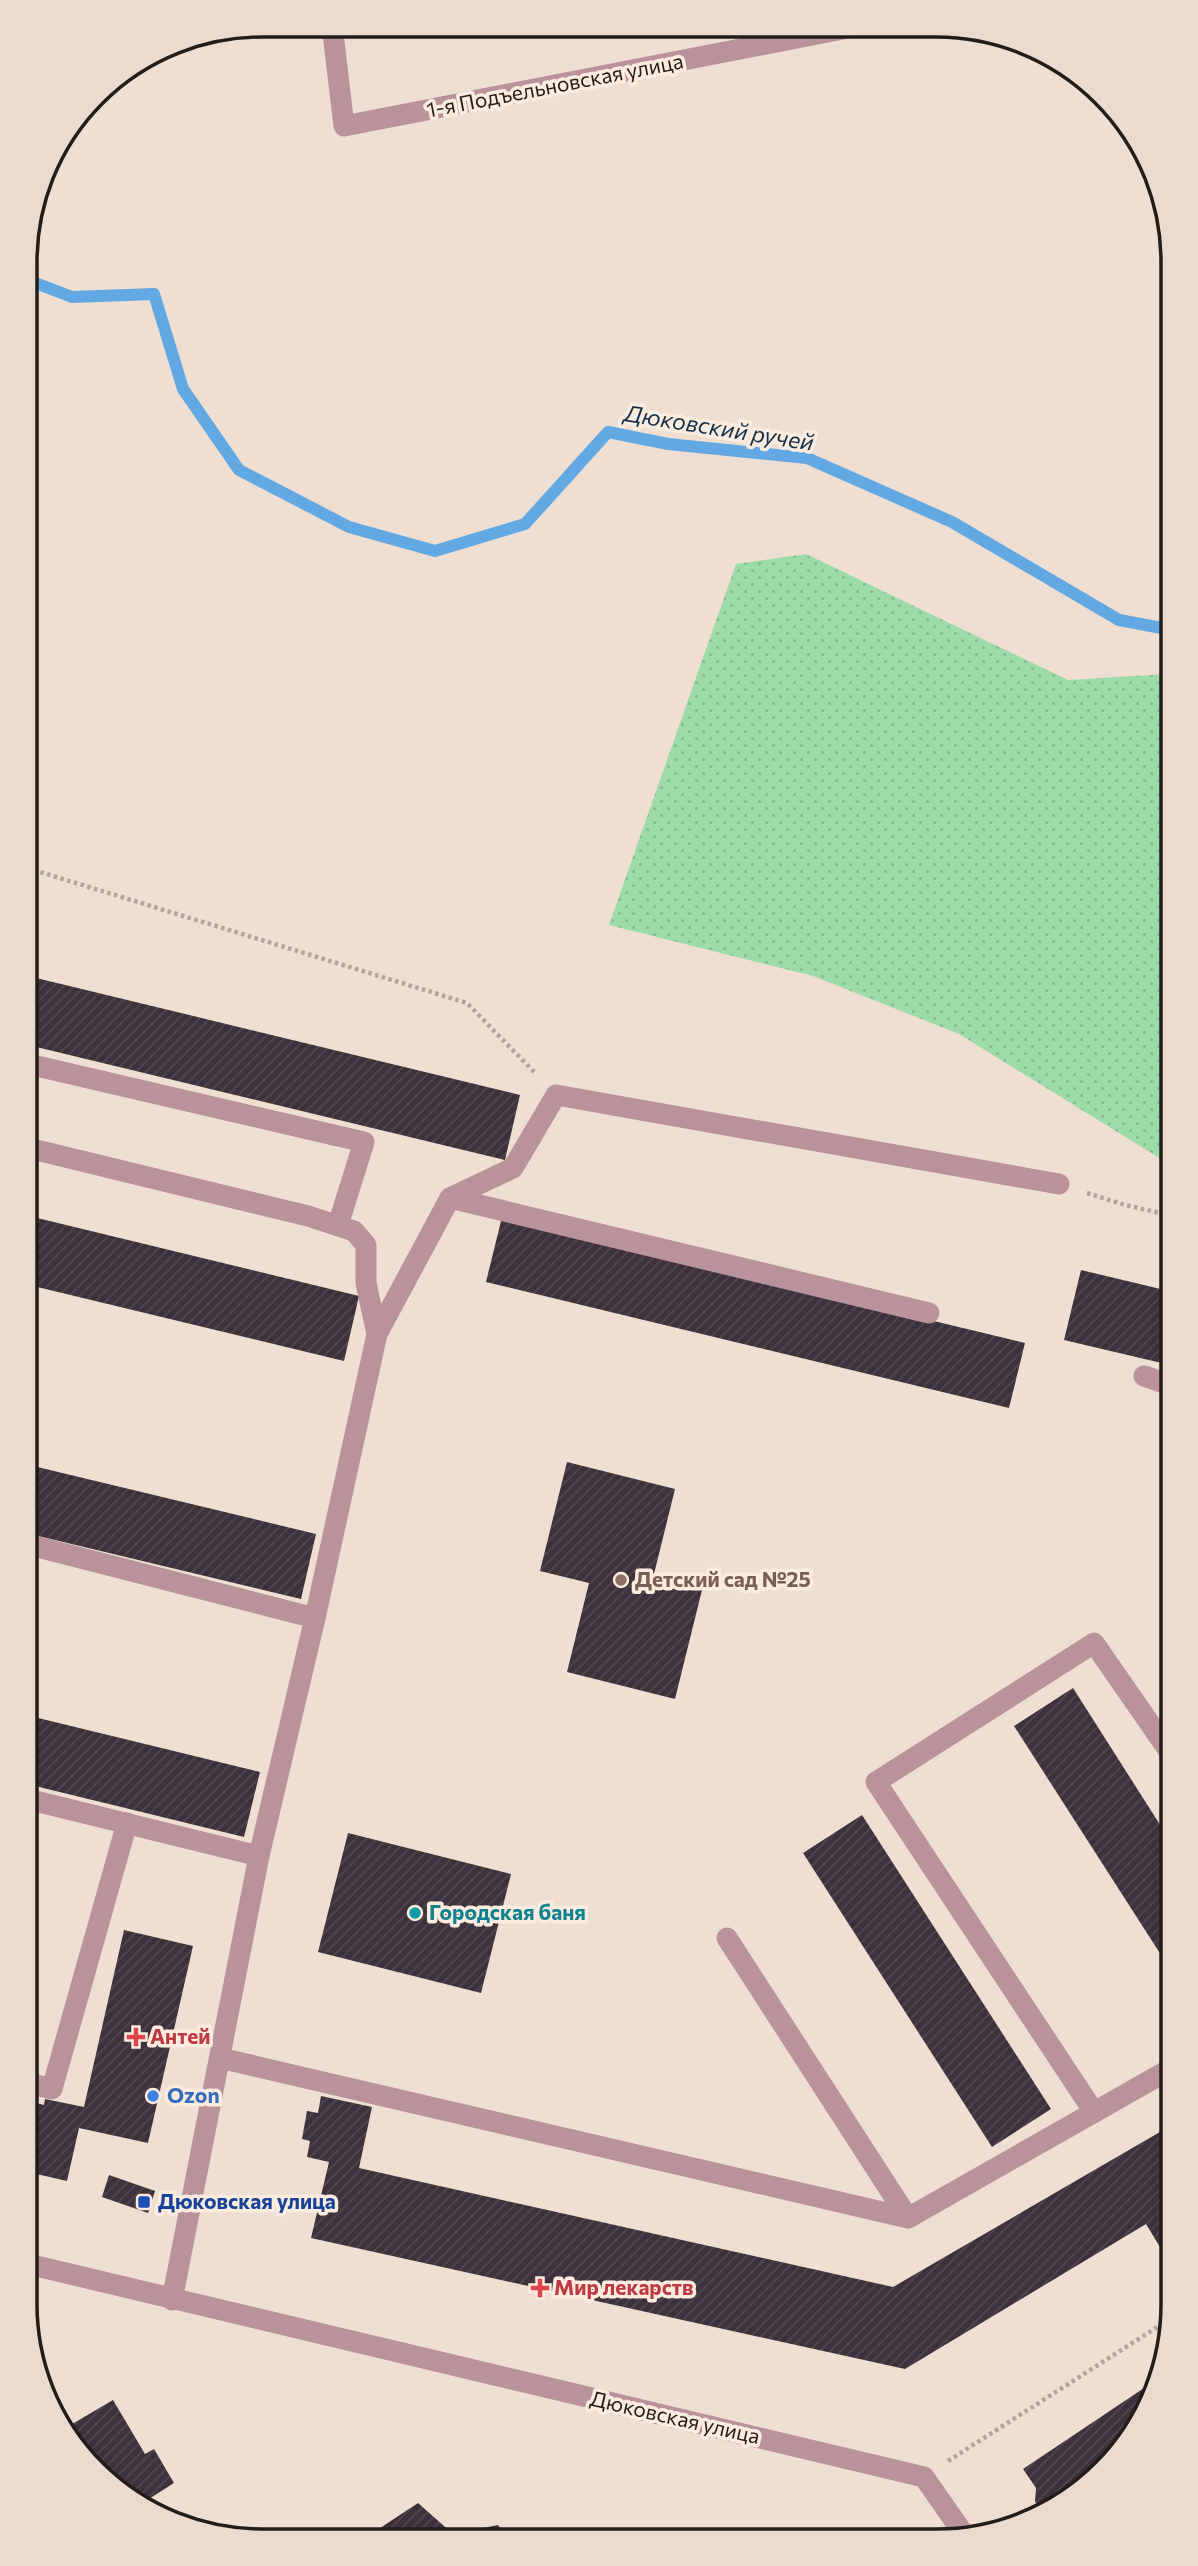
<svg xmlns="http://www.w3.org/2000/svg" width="1198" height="2566" viewBox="0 0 1198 2566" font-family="Commissioner,sans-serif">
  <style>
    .grass { fill: url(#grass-dots) }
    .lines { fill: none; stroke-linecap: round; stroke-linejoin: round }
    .stream { stroke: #62a8e2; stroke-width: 12 }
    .building { fill: url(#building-hatch) }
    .path { stroke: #b1a499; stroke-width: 4.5; stroke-dasharray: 3.5 3.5; stroke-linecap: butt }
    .minor { stroke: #b9929c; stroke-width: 21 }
    .education-dot { fill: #8d6e63; stroke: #fcecdf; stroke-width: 2.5 }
    .culture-dot { fill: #0f9aa8; stroke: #fcecdf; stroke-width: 2.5 }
    .health-dot { fill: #e0444e; stroke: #fcecdf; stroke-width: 2.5 }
    .shop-dot { fill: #3f7fe0; stroke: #fcecdf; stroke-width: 2.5 }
    .transit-dot { fill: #1a4fb4; stroke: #fcecdf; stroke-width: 2.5 }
    .labels { text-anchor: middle; stroke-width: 7; stroke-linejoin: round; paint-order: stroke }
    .street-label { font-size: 21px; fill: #221d18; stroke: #fcecdf }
    .education-label { font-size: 21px; font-weight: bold; fill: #785e54; stroke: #fcecdf; text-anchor: start }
    .culture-label { font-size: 21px; font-weight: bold; fill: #0d838f; stroke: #fcecdf; text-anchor: start }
    .health-label { font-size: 21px; font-weight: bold; fill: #be3a42; stroke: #fcecdf; text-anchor: start }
    .shop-label { font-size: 21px; font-weight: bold; fill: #366cbe; stroke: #fcecdf; text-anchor: start }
    .transit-label { font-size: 21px; font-weight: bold; fill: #164399; stroke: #fcecdf; text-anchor: start }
    .water-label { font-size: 23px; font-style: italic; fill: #133149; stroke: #fcecdf }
    .rim { fill: none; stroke: #221d18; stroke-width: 3.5 }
  </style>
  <defs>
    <pattern id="grass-dots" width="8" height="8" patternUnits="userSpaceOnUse" patternTransform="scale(1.75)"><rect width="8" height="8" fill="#9ddba9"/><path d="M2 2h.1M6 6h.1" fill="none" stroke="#87bc91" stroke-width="1.8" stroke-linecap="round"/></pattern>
    <pattern id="building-hatch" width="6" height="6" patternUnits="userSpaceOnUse" patternTransform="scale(1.75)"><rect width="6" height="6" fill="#3d313b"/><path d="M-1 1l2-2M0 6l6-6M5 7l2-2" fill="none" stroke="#50464e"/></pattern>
  </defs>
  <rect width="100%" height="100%" fill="#efdfd2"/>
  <!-- grass -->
  <path class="grass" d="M806,554L1068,680L1167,674L1169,1164L959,1034L813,976L609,925L736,564Z"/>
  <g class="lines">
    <!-- stream -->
    <path class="stream" d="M25,279L72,297L154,294L183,389L239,470L349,527L435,551L525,524L608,432L668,444L807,458L952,522L1119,620L1167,629"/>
  </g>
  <!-- building -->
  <g class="building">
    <path d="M28,976L520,1095L505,1160L28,1045Z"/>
    <path d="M29,1216L359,1296L344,1361L29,1285Z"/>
    <path d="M502,1217L1025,1343L1009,1408L486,1282Z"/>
    <path d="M1081,1270L1169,1291L1170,1365L1064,1340Z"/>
    <path d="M567,1462L675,1489L653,1578L702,1590L675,1699L567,1672L589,1583L540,1571Z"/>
    <path d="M29,1465L316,1534L301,1599L30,1534Z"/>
    <path d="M1073,1688L1171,1842L1172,1972L1014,1726Z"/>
    <path d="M30,1716L260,1772L244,1837L31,1785Z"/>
    <path d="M862,1815L1051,2109L992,2147L803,1853Z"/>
    <path d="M348,1833L511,1874L481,1993L318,1952Z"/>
    <path d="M124,1930L193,1946L148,2143L79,2128L67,2181L32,2173V2102L44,2105L45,2099L84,2107Z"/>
    <path d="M321,2096L372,2107L359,2168L893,2287L1172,2125L1173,2253L1166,2257L1146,2224L905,2369L311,2238L329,2162L307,2157L310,2141L302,2139L307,2111L318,2113Z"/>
    <path d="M109,2175L155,2191L148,2213L102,2197Z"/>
    <path d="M1159,2378L1155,2395L1115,2460L1068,2502L1041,2514L1035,2501L1036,2488L1023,2469Z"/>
    <path d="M113,2400L145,2454L154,2449L174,2483L144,2502L105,2482L62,2430Z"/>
    <path d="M418,2503L453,2534L498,2525L505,2536H368Z"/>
  </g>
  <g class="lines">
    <!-- path -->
    <g class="path">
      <path d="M27,868L467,1003L536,1074"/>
      <path d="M1087,1193L1125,1205L1169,1215"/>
      <path d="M948,2461L1173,2317"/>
    </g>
    <!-- minor -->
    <g class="minor">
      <path d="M332,25L344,126L848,28"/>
      <path d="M28,1064L364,1142L338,1225"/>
      <path d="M28,1148L308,1216L354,1231L366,1245V1283L377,1334"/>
      <path d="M450,1198L929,1313"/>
      <path d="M1144,1376L1170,1385"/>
      <path d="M30,1545L315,1618"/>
      <path d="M31,1800L259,1856"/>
      <path d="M727,1938L908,2218"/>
      <path d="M220,2058L908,2218L1172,2068"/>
      <path d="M32,2084L52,2089L127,1823"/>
      <path d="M1094,2112L876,1782L1094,1643L1171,1754"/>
      <path d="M32,2265L924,2477L963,2533"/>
      <path d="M172,2300L259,1856L315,1618L377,1334L450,1198L513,1168L556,1095L1059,1184"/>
    </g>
  </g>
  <!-- markers -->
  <circle class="education-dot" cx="621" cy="1580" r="7"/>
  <circle class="culture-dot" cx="415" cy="1913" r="7"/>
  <g class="health-dot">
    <path d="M132.5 2026.5h7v7h7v7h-7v7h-7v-7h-7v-7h7z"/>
    <path d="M536.5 2277.5h7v7h7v7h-7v7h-7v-7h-7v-7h7z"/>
  </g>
  <circle class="shop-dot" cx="153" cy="2096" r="7"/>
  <rect class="transit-dot" x="137" y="2195" width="14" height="14" rx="3.5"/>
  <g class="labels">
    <!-- street labels -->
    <g class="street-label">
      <text transform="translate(555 86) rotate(-11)" y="7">1-я Подъельновская улица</text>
      <text transform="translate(675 2418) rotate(13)" y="7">Дюковская улица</text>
    </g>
    <!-- education labels -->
    <g class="education-label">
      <text x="635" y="1587">Детский сад №25</text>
    </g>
    <!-- culture labels -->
    <g class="culture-label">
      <text x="429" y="1920">Городская баня</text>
    </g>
    <!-- health labels -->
    <g class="health-label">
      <text x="150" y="2044">Антей</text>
      <text x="554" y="2295">Мир лекарств</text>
    </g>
    <!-- shop labels -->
    <g class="shop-label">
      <text x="167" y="2103">Ozon</text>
    </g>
    <!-- transit labels -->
    <g class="transit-label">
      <text x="158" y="2209">Дюковская улица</text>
    </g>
    <!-- water labels -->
    <g class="water-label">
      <text transform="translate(719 428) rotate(9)" y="8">Дюковский ручей</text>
    </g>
  </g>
  <!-- crop -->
  <path d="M0 0H1198V2566H0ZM262 37H936A225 225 0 0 1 1161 262V2304A225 225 0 0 1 936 2529H262A225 225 0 0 1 37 2304V262A225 225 0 0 1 262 37Z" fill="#ebdbcf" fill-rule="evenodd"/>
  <path class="rim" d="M262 37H936A225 225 0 0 1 1161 262V2304A225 225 0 0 1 936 2529H262A225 225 0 0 1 37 2304V262A225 225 0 0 1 262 37Z"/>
</svg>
